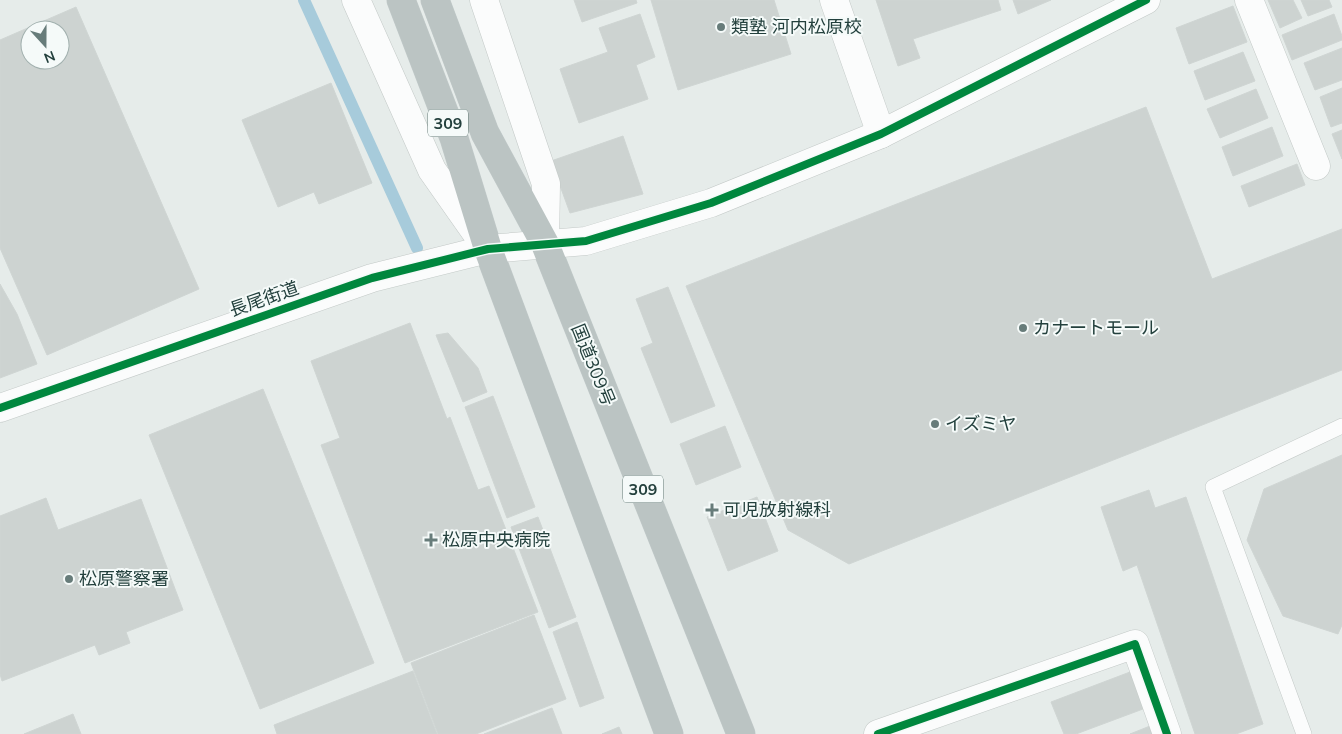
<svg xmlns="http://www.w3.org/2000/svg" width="1342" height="734" viewBox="0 0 1342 734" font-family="Mulish,'Noto Sans JP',sans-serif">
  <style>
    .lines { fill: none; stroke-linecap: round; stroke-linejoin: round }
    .stream { stroke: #a7cbdb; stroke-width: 12 }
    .building { fill: #cdd3d1; stroke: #cfd5d3; fill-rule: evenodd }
    .lane-casing { stroke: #c3c9c7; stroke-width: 16 }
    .street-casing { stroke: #c3c9c7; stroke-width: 29 }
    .highway-casing { stroke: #c2caca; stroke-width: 29 }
    .lane { stroke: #fbfcfc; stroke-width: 15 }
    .street { stroke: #fbfcfc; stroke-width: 28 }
    .highway { stroke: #bbc4c3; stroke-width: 28 }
    .cycleway-casing { stroke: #f5faf9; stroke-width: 11 }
    .cycleway { stroke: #00873e; stroke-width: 8 }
    .poi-dot { fill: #677c7a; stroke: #f5faf9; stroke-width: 2 }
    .labels { text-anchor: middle; stroke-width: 4; stroke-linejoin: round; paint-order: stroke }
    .shield { fill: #f5faf9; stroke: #627875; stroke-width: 1 }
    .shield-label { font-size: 16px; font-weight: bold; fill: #23403d }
    .poi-label { font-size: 18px; fill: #23403d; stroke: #f5faf9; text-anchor: start }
    .street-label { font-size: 18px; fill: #23403d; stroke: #f5faf9 }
  </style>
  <rect width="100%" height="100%" fill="#e6ecea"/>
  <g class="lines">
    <!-- stream -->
    <path class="stream" d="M304,0L417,248"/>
  </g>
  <!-- building -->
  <g class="building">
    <path d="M574,0H636L637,3L582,22Z"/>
    <path d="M651,0H774L791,54L678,90Z"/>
    <path d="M876,0H998L1001,10L913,39L920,58L898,66Z"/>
    <path d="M1013,0H1051L1018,14Z"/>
    <path d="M1268,0H1293L1302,18L1280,28Z"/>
    <path d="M1301,0H1329L1332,7L1308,16Z"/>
    <path d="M1233,6L1247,42L1189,64L1176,28Z"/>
    <path d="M76,7L199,289L47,355L0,248V40ZM30,30H60V60H30Z"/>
    <path d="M640,14L655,57L636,65L648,99L579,123L560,69L608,52L599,28Z"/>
    <path d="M1334,14L1342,36V40L1292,60L1282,35Z"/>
    <path d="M1342,48V80L1315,90L1304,63Z"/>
    <path d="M1243,52L1255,81L1205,100L1194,71Z"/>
    <path d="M331,83L372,183L319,204L314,192L278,207L242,120Z"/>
    <path d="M1342,88V123L1331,127L1320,97Z"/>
    <path d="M1256,89L1268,118L1220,138L1207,109Z"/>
    <path d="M1146,107L1212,279L1342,229V370L849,564L788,530L686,286Z"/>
    <path d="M1272,127L1283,156L1233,176L1222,147Z"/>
    <path d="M1342,130V159L1332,134Z"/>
    <path d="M623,136L643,194L570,213L551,161Z"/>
    <path d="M1297,164L1305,185L1249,207L1241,186Z"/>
    <path d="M0,284L17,314L37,364L0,378Z"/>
    <path d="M668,287L715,406L671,423L641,348L653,343L636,299Z"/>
    <path d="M410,323L447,419L450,417L478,490L489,486L538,612L405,663L321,445L340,438L311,361Z"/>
    <path d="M448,333L478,368L487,392L463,402L436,335Z"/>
    <path d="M263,389L374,663L260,709L149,435Z"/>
    <path d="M493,396L535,507L507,518L465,407Z"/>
    <path d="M725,426L741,467L696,485L680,444Z"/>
    <path d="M1342,455V625L1338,634L1283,616L1247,540L1264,489Z"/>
    <path d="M1149,490L1155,508L1186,497L1263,724L1236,734H1195L1137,565L1123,571L1101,507Z"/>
    <path d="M757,497L778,551L728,571L707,517Z"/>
    <path d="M46,498L58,530L141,499L183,610L126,632L130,643L99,655L95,645L2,681L0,674V516Z"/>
    <path d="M538,517L576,617L549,628L511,527Z"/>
    <path d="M534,615L566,699L476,734H438L411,663Z"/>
    <path d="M577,622L604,698L580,707L553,632Z"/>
    <path d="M413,671L437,734H277L274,725Z"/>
    <path d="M1130,672L1143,709L1076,734H1064L1051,702Z"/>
    <path d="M552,708L562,734H484Z"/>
    <path d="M73,714L81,734H24Z"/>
    <path d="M1150,726L1153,734H1130Z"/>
    <path d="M619,727L622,734H602Z"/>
  </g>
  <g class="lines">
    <!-- lane casing -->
    <g class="lane-casing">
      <path id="lane" d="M1304,734L1213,487L1342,426"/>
    </g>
    <!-- street casing -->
    <g class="street-casing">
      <g id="street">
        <path d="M356,0L432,170L484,244"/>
        <path d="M484,0L546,184L545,244"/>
        <path d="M834,0L881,134"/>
        <path d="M1249,0L1316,166"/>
        <path d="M0,408L372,278L488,249L586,241L711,203L881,134L1146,0"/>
        <path d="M878,734L1135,644L1167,734"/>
      </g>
    </g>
    <!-- highway casing -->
    <g class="highway-casing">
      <g id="highway">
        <path d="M401,0L454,138L488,249L669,734"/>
        <path d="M435,0L485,133L545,244L741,734"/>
      </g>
    </g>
    <!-- lane -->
    <use href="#lane" class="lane"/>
    <!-- street -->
    <use href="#street" class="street"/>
    <!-- highway -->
    <use href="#highway" class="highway"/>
    <!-- cycleway casing -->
    <g class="cycleway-casing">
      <g id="cycleway">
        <path d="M0,408L372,278L488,249L586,241L711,203L881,134L1146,0"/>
        <path d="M878,734L1135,644L1167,734"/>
      </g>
    </g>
    <!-- cycleway -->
    <use href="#cycleway" class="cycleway"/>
  </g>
  <!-- markers -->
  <g class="poi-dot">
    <circle cx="721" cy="27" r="5"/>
    <circle cx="1023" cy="328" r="5"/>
    <circle cx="935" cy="424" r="5"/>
    <path d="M709.5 502.5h5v5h5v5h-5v5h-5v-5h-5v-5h5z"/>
    <path d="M428.5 532.5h5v5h5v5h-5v5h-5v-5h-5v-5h5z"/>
    <circle cx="69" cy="579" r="5"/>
  </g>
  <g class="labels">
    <!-- shield labels -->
    <g class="shield">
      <rect x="428" y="109.5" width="40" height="27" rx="4"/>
      <rect x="623" y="475.5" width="40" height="27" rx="4"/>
    </g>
    <g class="shield-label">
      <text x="448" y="129">309</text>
      <text x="643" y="495">309</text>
    </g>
    <!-- poi labels -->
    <g class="poi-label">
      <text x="731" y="33">類塾 河内松原校</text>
      <text x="1033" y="334">カナートモール</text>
      <text x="945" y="430">イズミヤ</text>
      <text x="723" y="516">可児放射線科</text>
      <text x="442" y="546">松原中央病院</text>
      <text x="79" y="585">松原警察署</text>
    </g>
    <!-- street labels -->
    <g class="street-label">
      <text transform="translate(264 299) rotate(-19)" y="6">長尾街道</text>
      <text transform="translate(593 365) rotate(68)" y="6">国道309号</text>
    </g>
  </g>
  <!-- north arrow -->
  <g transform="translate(45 45) rotate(159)"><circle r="24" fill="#f5faf9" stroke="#a1b0ae"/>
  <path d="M0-4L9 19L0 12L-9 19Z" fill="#677c7a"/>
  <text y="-8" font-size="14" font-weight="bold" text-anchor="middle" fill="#23403d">N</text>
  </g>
</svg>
